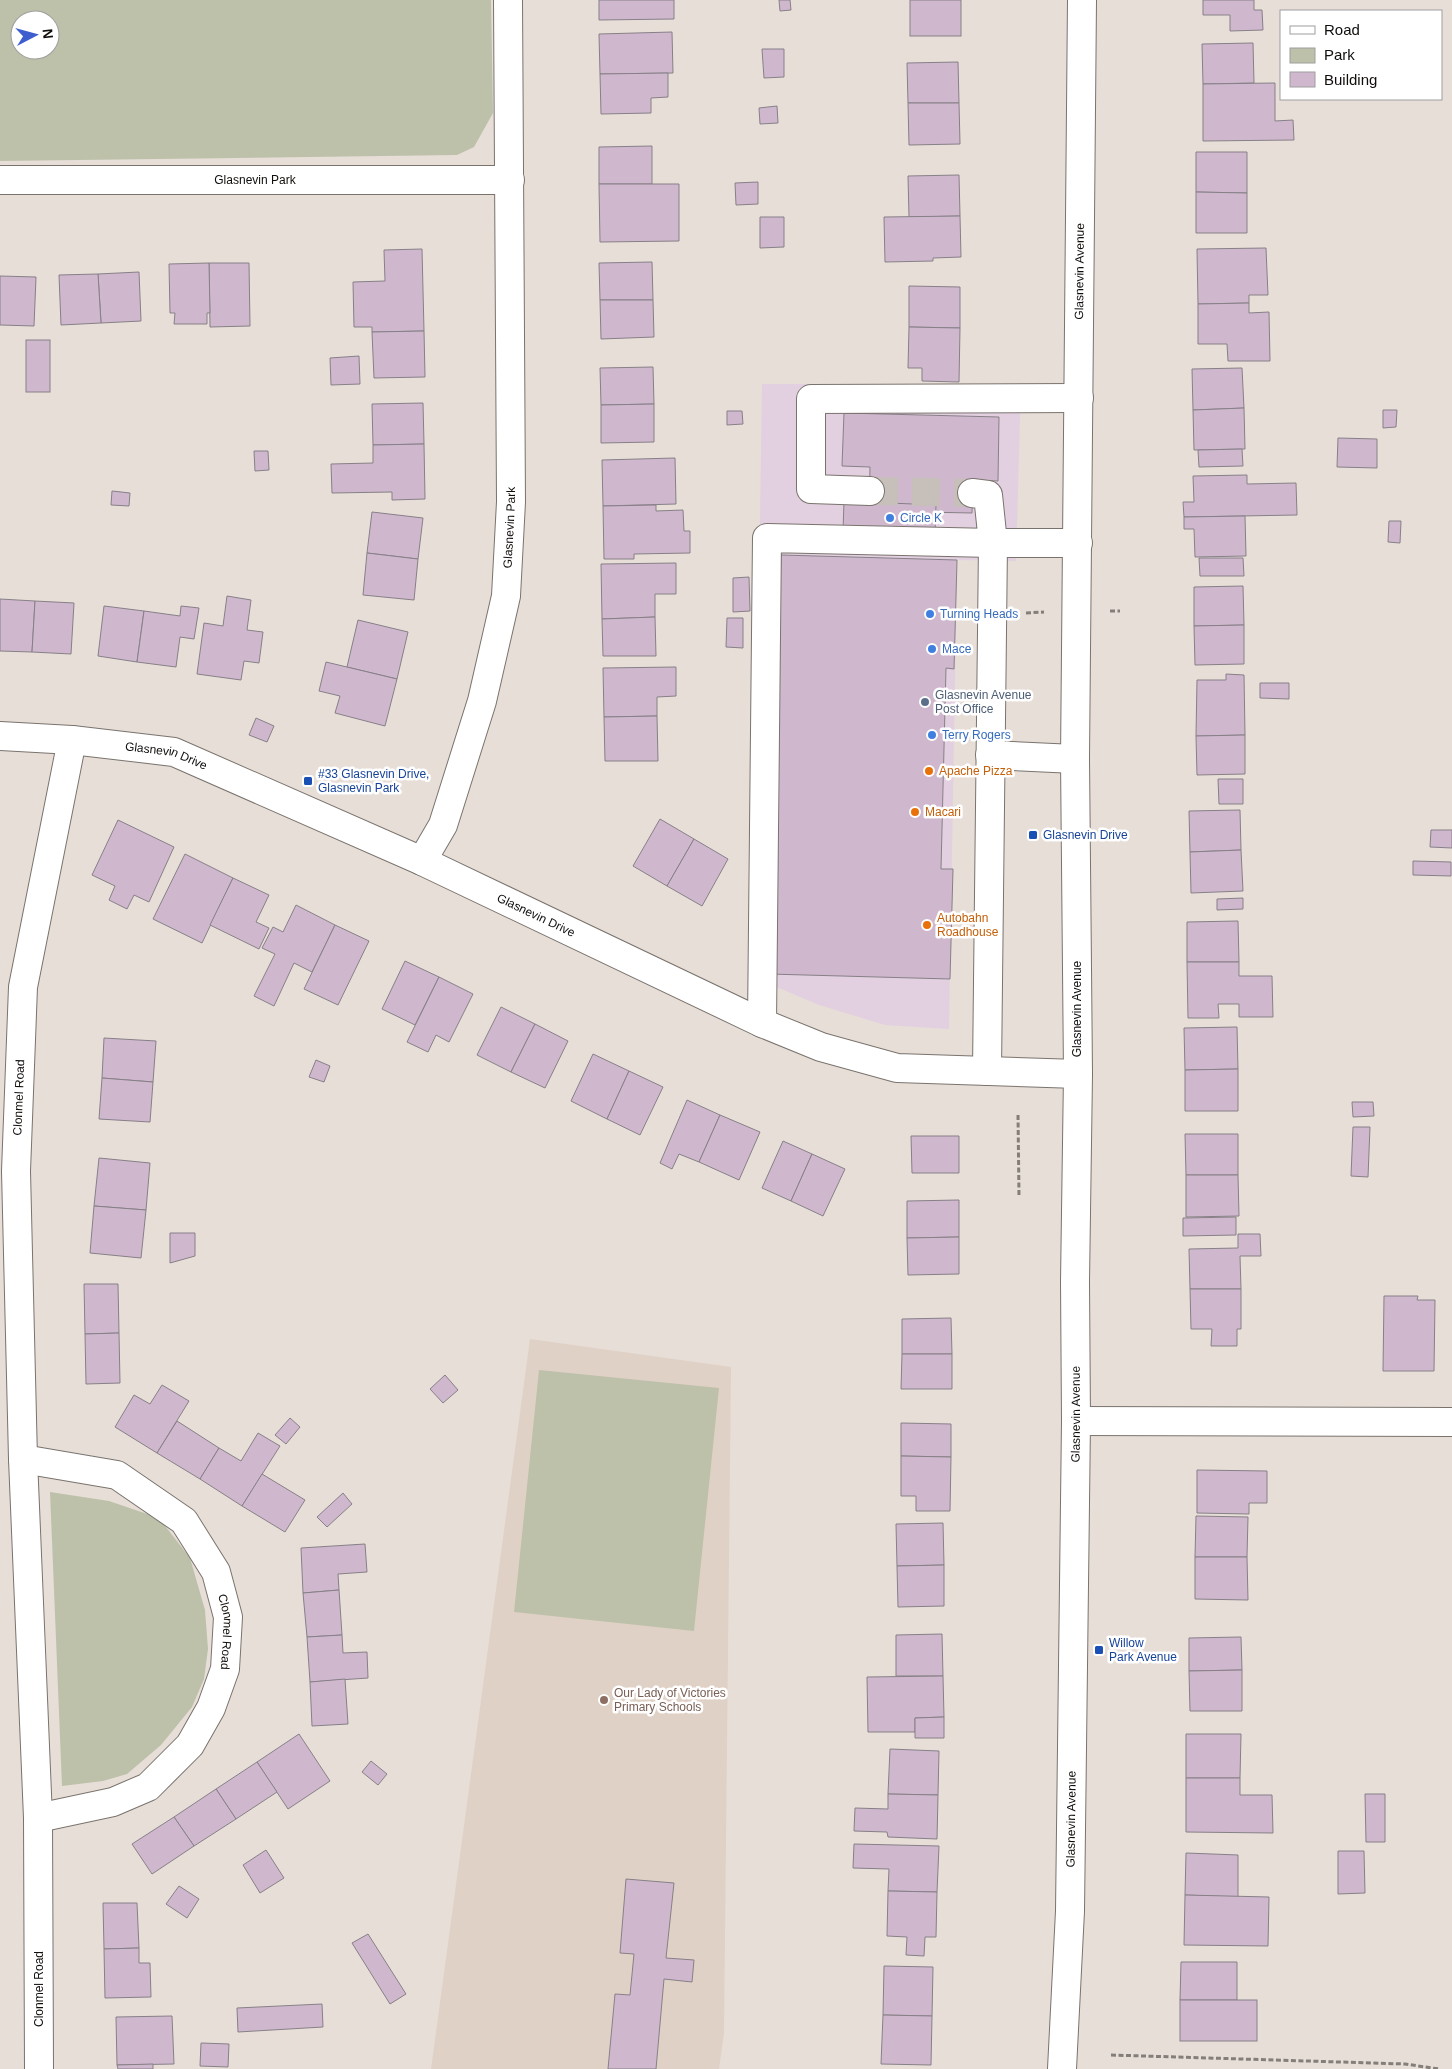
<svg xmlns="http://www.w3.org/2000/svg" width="1452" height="2069" viewBox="0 0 1452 2069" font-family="Arial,sans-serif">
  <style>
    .commercial { fill: #e2d0e0 }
    .built { fill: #e0d1c6 }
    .green { fill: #bdc1aa; fill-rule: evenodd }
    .building { fill: #cfb8ce; stroke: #878087 }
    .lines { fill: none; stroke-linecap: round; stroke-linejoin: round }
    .minor-tunnel { stroke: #c7bfb9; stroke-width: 28; stroke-dasharray: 28 14; stroke-linecap: butt }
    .minor-casing { stroke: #7a736d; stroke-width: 30 }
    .major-casing { stroke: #7a736d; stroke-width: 30 }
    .path { stroke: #847e7a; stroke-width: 3; stroke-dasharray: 5 2.5; stroke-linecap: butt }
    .minor { stroke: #fff; stroke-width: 28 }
    .major { stroke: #fff; stroke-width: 28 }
    .shop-dot { fill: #3f7fe0; stroke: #fff; stroke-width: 2 }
    .service-dot { fill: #5c6f8a; stroke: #fff; stroke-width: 2 }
    .food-dot { fill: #e8710a; stroke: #fff; stroke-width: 2 }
    .transit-dot { fill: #1a4fb4; stroke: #fff; stroke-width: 2 }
    .education-dot { fill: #8d6e63; stroke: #fff; stroke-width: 2 }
    .labels { text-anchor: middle; stroke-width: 5; stroke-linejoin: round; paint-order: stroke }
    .street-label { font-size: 12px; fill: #100d0b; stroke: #fff }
    .shop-label { font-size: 12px; fill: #366cbe; stroke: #fff; text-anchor: start }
    .service-label { font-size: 12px; fill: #4e5e75; stroke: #fff; text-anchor: start }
    .food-label { font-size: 12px; fill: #c56008; stroke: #fff; text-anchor: start }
    .transit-label { font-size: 12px; fill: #164399; stroke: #fff; text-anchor: start }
    .education-label { font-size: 12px; fill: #785e54; stroke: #fff; text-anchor: start }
  </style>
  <rect width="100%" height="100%" fill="#e7ded8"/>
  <!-- commercial -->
  <path class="commercial" d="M762,384H1021L1016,561L957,560L949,1029L885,1025L819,1005L753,977Z"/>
  <!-- built -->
  <path class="built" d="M530,1339L731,1367L724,2033L719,2069H431Z"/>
  <!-- green -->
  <g class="green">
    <path d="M0,0H491L493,113L474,147L457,155L0,161ZM20,20H50V50H20Z"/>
    <path d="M539,1370L719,1388L694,1631L514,1612Z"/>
    <path d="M50,1492L109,1501L159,1518L190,1558L205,1610L208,1649L204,1679L192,1707L161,1745L127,1774L103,1781L62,1786Z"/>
  </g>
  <!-- building -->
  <g class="building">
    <path d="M599,0H674V19L599,20Z"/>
    <path d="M779,0H790L791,10L780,11Z"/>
    <rect x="910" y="0" width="51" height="36"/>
    <path d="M1203,0H1254V10H1262L1263,30L1230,31V15H1203Z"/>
    <path d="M672,32L673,73L600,74L599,34Z"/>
    <path d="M1253,43L1254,83L1203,84L1202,44Z"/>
    <path d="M762,49H784V77L764,78Z"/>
    <path d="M958,62L959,103H908L907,63Z"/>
    <path d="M668,73V97L651,98V113L601,114L600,74Z"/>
    <path d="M1275,83V121L1293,120L1294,140L1203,141V84Z"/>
    <path d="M908,103H959L960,144L909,145Z"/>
    <path d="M777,106L778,123L760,124L759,108Z"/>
    <path d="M652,146V184H599V147Z"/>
    <path d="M1196,152H1247V193L1196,192Z"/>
    <path d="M959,175L960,216L909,217L908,176Z"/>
    <path d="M758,182V204L736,205L735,183Z"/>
    <path d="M599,184H679V241L600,242Z"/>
    <path d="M1196,192L1247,193V233H1196Z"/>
    <path d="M960,216L961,257L933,258V261L885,262L884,217Z"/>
    <path d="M760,217H784V247L760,248Z"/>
    <path d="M1266,248L1268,295H1249V303L1198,304L1197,249Z"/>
    <path d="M422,249L424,331L372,332V327H354L353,282L385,281L384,250Z"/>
    <path d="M652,262L653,300H600L599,263Z"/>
    <path d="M209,263H249L250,326L210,327Z"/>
    <path d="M209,263L210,313H207V324H174L175,313H170L169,264Z"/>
    <path d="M139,272L141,321L101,323L98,274Z"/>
    <path d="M98,274L101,323L61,325L59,275Z"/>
    <path d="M0,276L36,277L34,326L0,325Z"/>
    <path d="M909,286L960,287V328L909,327Z"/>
    <path d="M600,300H653L654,337L601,339Z"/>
    <path d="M1249,303V313L1269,312L1270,361H1228L1227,344H1198V304Z"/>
    <path d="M909,327L960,328L959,382L922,381V368H908Z"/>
    <path d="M424,331L425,377L374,378L372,332Z"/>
    <rect x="26" y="340" width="24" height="52"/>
    <path d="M359,356L360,384L331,385L330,358Z"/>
    <path d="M653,367L654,404L601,405L600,368Z"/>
    <path d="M1242,368L1244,408L1193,410L1192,369Z"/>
    <path d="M423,403L424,444L373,445L372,404Z"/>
    <path d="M654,404V442L601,443V405Z"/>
    <path d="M1244,408L1245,449L1194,450L1193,410Z"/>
    <path d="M1383,410H1397L1396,427L1383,428Z"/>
    <path d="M727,411H742L743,424L727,425Z"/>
    <path d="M844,413L999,417L998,481L973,480L972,513L869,511L870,467L842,466Z"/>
    <path d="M1338,438L1377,439V468L1337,467Z"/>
    <path d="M424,444L425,499L392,500V492L332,493L331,464L373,463V445Z"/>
    <path d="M1242,449L1243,466L1199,467L1198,450Z"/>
    <path d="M254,451H268L269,470L255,471Z"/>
    <path d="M675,458L676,504L603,506L602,460Z"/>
    <path d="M1247,475V484L1296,483L1297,515L1184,517L1183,502H1194L1193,476Z"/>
    <path d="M112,491L130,493L129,506L111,505Z"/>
    <path d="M844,501L936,505L935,534L843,531Z"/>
    <path d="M656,505V511L683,510L684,531H690V553L634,554V559H604L603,506Z"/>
    <path d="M372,512L423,518L418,559L367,553Z"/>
    <path d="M1245,516L1246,556L1195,557L1194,529H1184V517Z"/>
    <path d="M1389,521H1401L1400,543L1388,542Z"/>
    <path d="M367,553L418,559L414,600L363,595Z"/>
    <path d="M781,555L957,560L954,669L946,668L941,869H953L950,979L769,974Z"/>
    <path d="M1199,558H1243L1244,576H1200Z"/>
    <path d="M676,563V594H655V617L602,619L601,564Z"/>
    <path d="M749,577L750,611L733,612V578Z"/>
    <path d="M1243,586L1244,625L1194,626V587Z"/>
    <path d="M227,596L251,600L247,630L263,632L259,663L244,661L241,680L197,674L204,623L223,626Z"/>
    <path d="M0,599L35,601L32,652L0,651Z"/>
    <path d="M35,601L74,603L71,654L32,652Z"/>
    <path d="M104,606L144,611L137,662L98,656Z"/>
    <path d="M181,606L199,608L194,639L180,637L176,667L137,662L144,611L180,616Z"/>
    <path d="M655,617L656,656H603L602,619Z"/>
    <path d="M727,618H743V648L726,647Z"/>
    <path d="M358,620L408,632L397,679L347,667Z"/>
    <path d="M1244,625V664L1195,665L1194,626Z"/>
    <path d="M326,662L397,679L385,726L335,713L340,696L319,691Z"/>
    <path d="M676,667V696L657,697V716L604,717L603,668Z"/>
    <path d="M1226,674L1244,675L1245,735L1196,736L1197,680H1226Z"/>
    <path d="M1260,683H1289V699L1260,698Z"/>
    <path d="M657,716L658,761H605L604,717Z"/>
    <path d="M256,718L274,726L267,742L249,735Z"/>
    <path d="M1245,735V774L1197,775L1196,736Z"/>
    <path d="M1218,779H1243V804H1219Z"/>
    <path d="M1240,810L1241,850L1190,852L1189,811Z"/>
    <path d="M660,819L694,839L667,886L633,866Z"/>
    <path d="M118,820L174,847L149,902L134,895L127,909L109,900L115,886L92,875Z"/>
    <path d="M1431,830H1452V848L1430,847Z"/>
    <path d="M694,839L728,859L702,906L667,886Z"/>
    <path d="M1241,850L1243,891L1191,893L1190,852Z"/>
    <path d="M185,854L233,878L202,943L153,919Z"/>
    <path d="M1413,861L1451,862V876L1413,875Z"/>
    <path d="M233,878L269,895L256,922L269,928L259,949L210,925Z"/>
    <path d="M1243,898V909L1217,910V899Z"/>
    <path d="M296,905L335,925L312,972L294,963L274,1006L254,996L275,954L262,948L273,927L283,932Z"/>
    <path d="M1238,921L1239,962H1187V922Z"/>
    <path d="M335,925L369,941L338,1005L304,989Z"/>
    <path d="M405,961L439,977L415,1025L382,1009Z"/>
    <path d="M1187,962H1239V976H1272L1273,1017H1239V1004H1218L1219,1018H1188Z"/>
    <path d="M439,977L473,994L449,1042L436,1035L428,1052L407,1042Z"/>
    <path d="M501,1007L535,1024L511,1072L477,1055Z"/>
    <path d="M535,1024L568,1041L545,1088L511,1072Z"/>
    <path d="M1237,1027L1238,1069L1185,1070L1184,1028Z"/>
    <path d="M104,1038L156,1041L153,1082L102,1078Z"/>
    <path d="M593,1054L629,1071L607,1119L571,1101Z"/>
    <path d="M316,1060L330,1066L324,1082L309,1077Z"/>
    <path d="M1238,1069V1111H1185V1070Z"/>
    <path d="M629,1071L663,1087L640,1135L607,1119Z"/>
    <path d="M102,1078L153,1082L150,1122L99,1119Z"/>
    <path d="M687,1100L720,1115L699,1162L679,1154L672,1169L660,1163Z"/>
    <path d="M1352,1102H1373L1374,1116L1353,1117Z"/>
    <path d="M720,1115L760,1132L739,1180L699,1162Z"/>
    <path d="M1353,1127H1370L1368,1177L1351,1176Z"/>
    <path d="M1185,1134H1238V1175H1186Z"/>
    <path d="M911,1136H959V1173H912Z"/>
    <path d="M783,1141L812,1154L791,1201L762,1188Z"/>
    <path d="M812,1154L845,1169L823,1216L791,1201Z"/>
    <path d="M99,1158L150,1163L146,1210L94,1206Z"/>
    <path d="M1186,1175H1238L1239,1216L1186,1217Z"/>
    <path d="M959,1200V1237L907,1238V1201Z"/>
    <path d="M94,1206L146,1210L141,1258L90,1253Z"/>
    <path d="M1236,1217V1235L1183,1236V1218Z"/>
    <path d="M170,1233H195V1256L170,1263Z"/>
    <path d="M1238,1234H1260L1261,1256H1240L1241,1289H1190L1189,1249L1238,1248Z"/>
    <path d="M959,1237V1274L908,1275L907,1238Z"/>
    <path d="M84,1284H118L119,1333L85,1334Z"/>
    <path d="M1190,1289H1241V1329H1237V1346H1211L1212,1329H1191Z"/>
    <path d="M1384,1296H1418L1417,1300H1435L1434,1371H1383Z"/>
    <path d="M951,1318L952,1354H902V1319Z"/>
    <path d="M119,1333L120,1383L86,1384L85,1334Z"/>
    <path d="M902,1354H952V1389H901Z"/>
    <path d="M445,1375L458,1390L443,1403L430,1389Z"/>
    <path d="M162,1385L189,1401L157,1453L115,1427L134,1395L150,1404Z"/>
    <path d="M290,1418L300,1427L286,1444L275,1435Z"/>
    <path d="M177,1421L219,1448L200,1479L157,1453Z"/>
    <path d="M901,1423L951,1424V1457L901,1456Z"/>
    <path d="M258,1433L280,1446L242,1506L200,1479L219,1448L241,1461Z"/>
    <path d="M901,1456L951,1457L950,1511H916V1496H901Z"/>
    <path d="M1197,1470L1267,1471V1503H1249V1514L1197,1513Z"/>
    <path d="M262,1474L305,1500L285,1532L242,1506Z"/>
    <path d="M343,1493L352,1504L327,1527L317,1517Z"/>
    <path d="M1196,1516L1248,1517L1247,1557H1195Z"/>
    <path d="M943,1523L944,1565L897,1566L896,1524Z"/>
    <path d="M365,1544L367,1572L338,1574L339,1590L303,1593L301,1548Z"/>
    <path d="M1195,1557H1247L1248,1600L1195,1599Z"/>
    <path d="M944,1565V1606L898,1607L897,1566Z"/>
    <path d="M339,1590L342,1635L307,1637L303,1593Z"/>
    <path d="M942,1634L943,1676H896V1635Z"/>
    <path d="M342,1635L343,1653L367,1652L368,1678L310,1682L307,1637Z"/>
    <path d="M1241,1637L1242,1670L1189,1671V1638Z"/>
    <path d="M1242,1670V1711H1190L1189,1671Z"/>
    <path d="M943,1676L944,1717L915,1718V1732H868L867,1677Z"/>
    <path d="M345,1679L348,1724L312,1726L310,1682Z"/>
    <path d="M944,1717V1738H915V1718Z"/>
    <path d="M299,1734L330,1781L288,1809L257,1762Z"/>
    <path d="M1186,1734H1241L1240,1778H1186Z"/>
    <path d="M890,1749L939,1751L938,1795L888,1794Z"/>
    <path d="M371,1761L387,1774L378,1785L362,1772Z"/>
    <path d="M257,1762L277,1792L236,1819L216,1789Z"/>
    <path d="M1186,1778H1240V1795H1272L1273,1833L1186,1832Z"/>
    <path d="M216,1789L236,1819L194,1846L174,1817Z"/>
    <path d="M888,1794L938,1795L937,1839L888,1837L887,1832L854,1831L855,1808L888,1809Z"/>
    <path d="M1365,1794H1385V1842H1366Z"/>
    <path d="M174,1817L194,1846L152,1874L132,1844Z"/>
    <path d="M854,1844L939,1846L937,1892L888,1891L889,1869L853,1868Z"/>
    <path d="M266,1850L284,1878L260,1893L243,1865Z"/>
    <path d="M1338,1851H1364L1365,1893L1338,1894Z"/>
    <path d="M1186,1853L1238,1855V1897L1185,1895Z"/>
    <path d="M626,1879L674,1883L666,1958L694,1960L692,1982L664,1979L656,2069H608L615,1994L630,1995L634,1954L620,1953Z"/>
    <path d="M179,1886L199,1899L187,1918L166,1904Z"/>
    <path d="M888,1891L937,1892L936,1937H925L924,1956L906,1955L907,1937L887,1936Z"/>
    <path d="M1185,1895L1269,1897L1268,1946L1184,1945Z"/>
    <path d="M103,1903H137L139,1948L104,1949Z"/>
    <path d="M368,1934L406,1994L390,2004L352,1943Z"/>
    <path d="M139,1948V1963H150L151,1997L105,1998L104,1949Z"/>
    <path d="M1181,1962H1237V2000H1180Z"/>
    <path d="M884,1966L933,1967L932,2016L883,2015Z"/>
    <rect x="1180" y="2000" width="77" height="41"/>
    <path d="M322,2004L323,2027L238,2032L237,2008Z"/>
    <path d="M883,2015L932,2016L931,2065L881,2064Z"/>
    <path d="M172,2016L174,2064L117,2065L116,2017Z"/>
    <path d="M201,2043L229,2044L228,2067L200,2066Z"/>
    <path d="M153,2064V2069H118L117,2065Z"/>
  </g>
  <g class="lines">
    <!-- minor-tunnel -->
    <path class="minor-tunnel" d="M870,491L972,493"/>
    <!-- minor casing -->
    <g class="minor-casing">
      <g id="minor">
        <path id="s1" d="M0,180H510"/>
        <path d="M870,491L811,489V399L1079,398"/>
        <path id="s2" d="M0,736L72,740L174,752L422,861L762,1023L821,1047L897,1068L1078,1074"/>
        <path d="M990,755L1075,759"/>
        <path id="s3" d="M422,861L443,825L482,701L506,596L511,502L508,0"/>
        <path d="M762,1023L767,538L993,543L988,495L972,493"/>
        <path d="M987,1071L993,543H1078"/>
        <path d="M1076,1421L1452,1422"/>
        <path id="s4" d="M23,1459L117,1475L184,1521L216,1572L228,1617L225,1669L211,1708L190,1745L148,1787L113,1802L38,1818"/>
        <path id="s5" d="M39,2069L38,1818L23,1459L16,1171L23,987L72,740"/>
      </g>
    </g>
    <!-- major casing -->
    <g class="major-casing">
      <g id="major">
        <path id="s6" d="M1062,2069L1070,1911L1076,1421L1075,1282L1078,1074L1075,759L1082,0"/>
      </g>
    </g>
    <!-- path -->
    <g class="path">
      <path d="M1110,611H1120"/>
      <path d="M1026,613L1044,612"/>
      <path d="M1018,1115L1019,1196"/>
      <path d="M1111,2055L1405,2064L1439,2069"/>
    </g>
    <!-- minor -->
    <use href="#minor" class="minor"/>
    <!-- major -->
    <use href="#major" class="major"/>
  </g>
  <!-- markers -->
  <g class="shop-dot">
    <circle cx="890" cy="518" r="5"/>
    <circle cx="930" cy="614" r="5"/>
    <circle cx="932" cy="649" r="5"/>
    <circle cx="932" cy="735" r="5"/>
  </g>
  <circle class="service-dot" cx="925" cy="702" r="5"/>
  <g class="food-dot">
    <circle cx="929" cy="771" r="5"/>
    <circle cx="915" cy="812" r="5"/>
    <circle cx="927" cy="925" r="5"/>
  </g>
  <g class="transit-dot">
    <rect x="303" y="776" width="10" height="10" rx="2.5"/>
    <rect x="1028" y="830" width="10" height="10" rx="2.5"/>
    <rect x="1094" y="1645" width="10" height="10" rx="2.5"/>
  </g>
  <circle class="education-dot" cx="604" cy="1700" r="5"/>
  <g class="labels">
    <!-- street labels -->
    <g class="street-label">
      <text dy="4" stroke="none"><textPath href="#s1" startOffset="255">Glasnevin Park</textPath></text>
      <text dy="4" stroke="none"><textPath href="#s6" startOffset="1798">Glasnevin Avenue</textPath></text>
      <text dy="4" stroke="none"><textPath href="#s3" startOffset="348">Glasnevin Park</textPath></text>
      <text dy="4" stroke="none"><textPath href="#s2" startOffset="168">Glasnevin Drive</textPath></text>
      <text dy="4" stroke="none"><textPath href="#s2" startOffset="572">Glasnevin Drive</textPath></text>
      <text transform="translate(1077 1009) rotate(-90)" y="4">Glasnevin Avenue</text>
      <text dy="4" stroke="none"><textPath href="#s5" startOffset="972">Clonmel Road</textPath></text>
      <text dy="4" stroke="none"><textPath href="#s6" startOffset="655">Glasnevin Avenue</textPath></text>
      <text dy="4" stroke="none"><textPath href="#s4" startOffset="298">Clonmel Road</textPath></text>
      <text dy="4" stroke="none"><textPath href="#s6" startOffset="250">Glasnevin Avenue</textPath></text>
      <text transform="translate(39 1989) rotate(-90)" y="4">Clonmel Road</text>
    </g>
    <!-- shop labels -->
    <g class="shop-label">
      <text x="900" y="522">Circle K</text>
      <text x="940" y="618">Turning Heads</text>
      <text x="942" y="653">Mace</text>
      <text x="942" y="739">Terry Rogers</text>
    </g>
    <!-- service labels -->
    <g class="service-label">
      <text x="935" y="699">Glasnevin Avenue<tspan x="935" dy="14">Post Office</tspan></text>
    </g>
    <!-- food labels -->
    <g class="food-label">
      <text x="939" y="775">Apache Pizza</text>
      <text x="925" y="816">Macari</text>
      <text x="937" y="922">Autobahn<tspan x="937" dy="14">Roadhouse</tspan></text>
    </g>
    <!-- transit labels -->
    <g class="transit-label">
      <text x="318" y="778">#33 Glasnevin Drive,<tspan x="318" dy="14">Glasnevin Park</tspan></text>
      <text x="1043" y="839">Glasnevin Drive</text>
      <text x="1109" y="1647">Willow<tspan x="1109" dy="14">Park Avenue</tspan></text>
    </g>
    <!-- education labels -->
    <g class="education-label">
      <text x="614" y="1697">Our Lady of Victories<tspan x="614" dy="14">Primary Schools</tspan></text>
    </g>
  </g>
  <!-- legend -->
  <rect x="1280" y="10" width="162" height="90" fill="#ffffff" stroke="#9f9e9d"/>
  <rect x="1290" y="26" width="25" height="8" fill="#ffffff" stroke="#9f9e9d"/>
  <text x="1324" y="35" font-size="15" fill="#100d0b">Road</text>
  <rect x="1290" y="48" width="25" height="15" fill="#bdc1aa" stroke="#9f9e9d"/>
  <text x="1324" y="60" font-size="15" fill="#100d0b">Park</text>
  <rect x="1290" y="72" width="25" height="15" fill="#cfb8ce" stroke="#9f9e9d"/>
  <text x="1324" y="85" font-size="15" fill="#100d0b">Building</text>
  <!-- north arrow -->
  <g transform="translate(35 35) rotate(84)"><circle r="24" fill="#ffffff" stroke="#9f9e9d"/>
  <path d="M0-4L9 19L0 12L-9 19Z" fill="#3e5ed0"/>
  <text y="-8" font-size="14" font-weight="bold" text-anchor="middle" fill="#100d0b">N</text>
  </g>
</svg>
